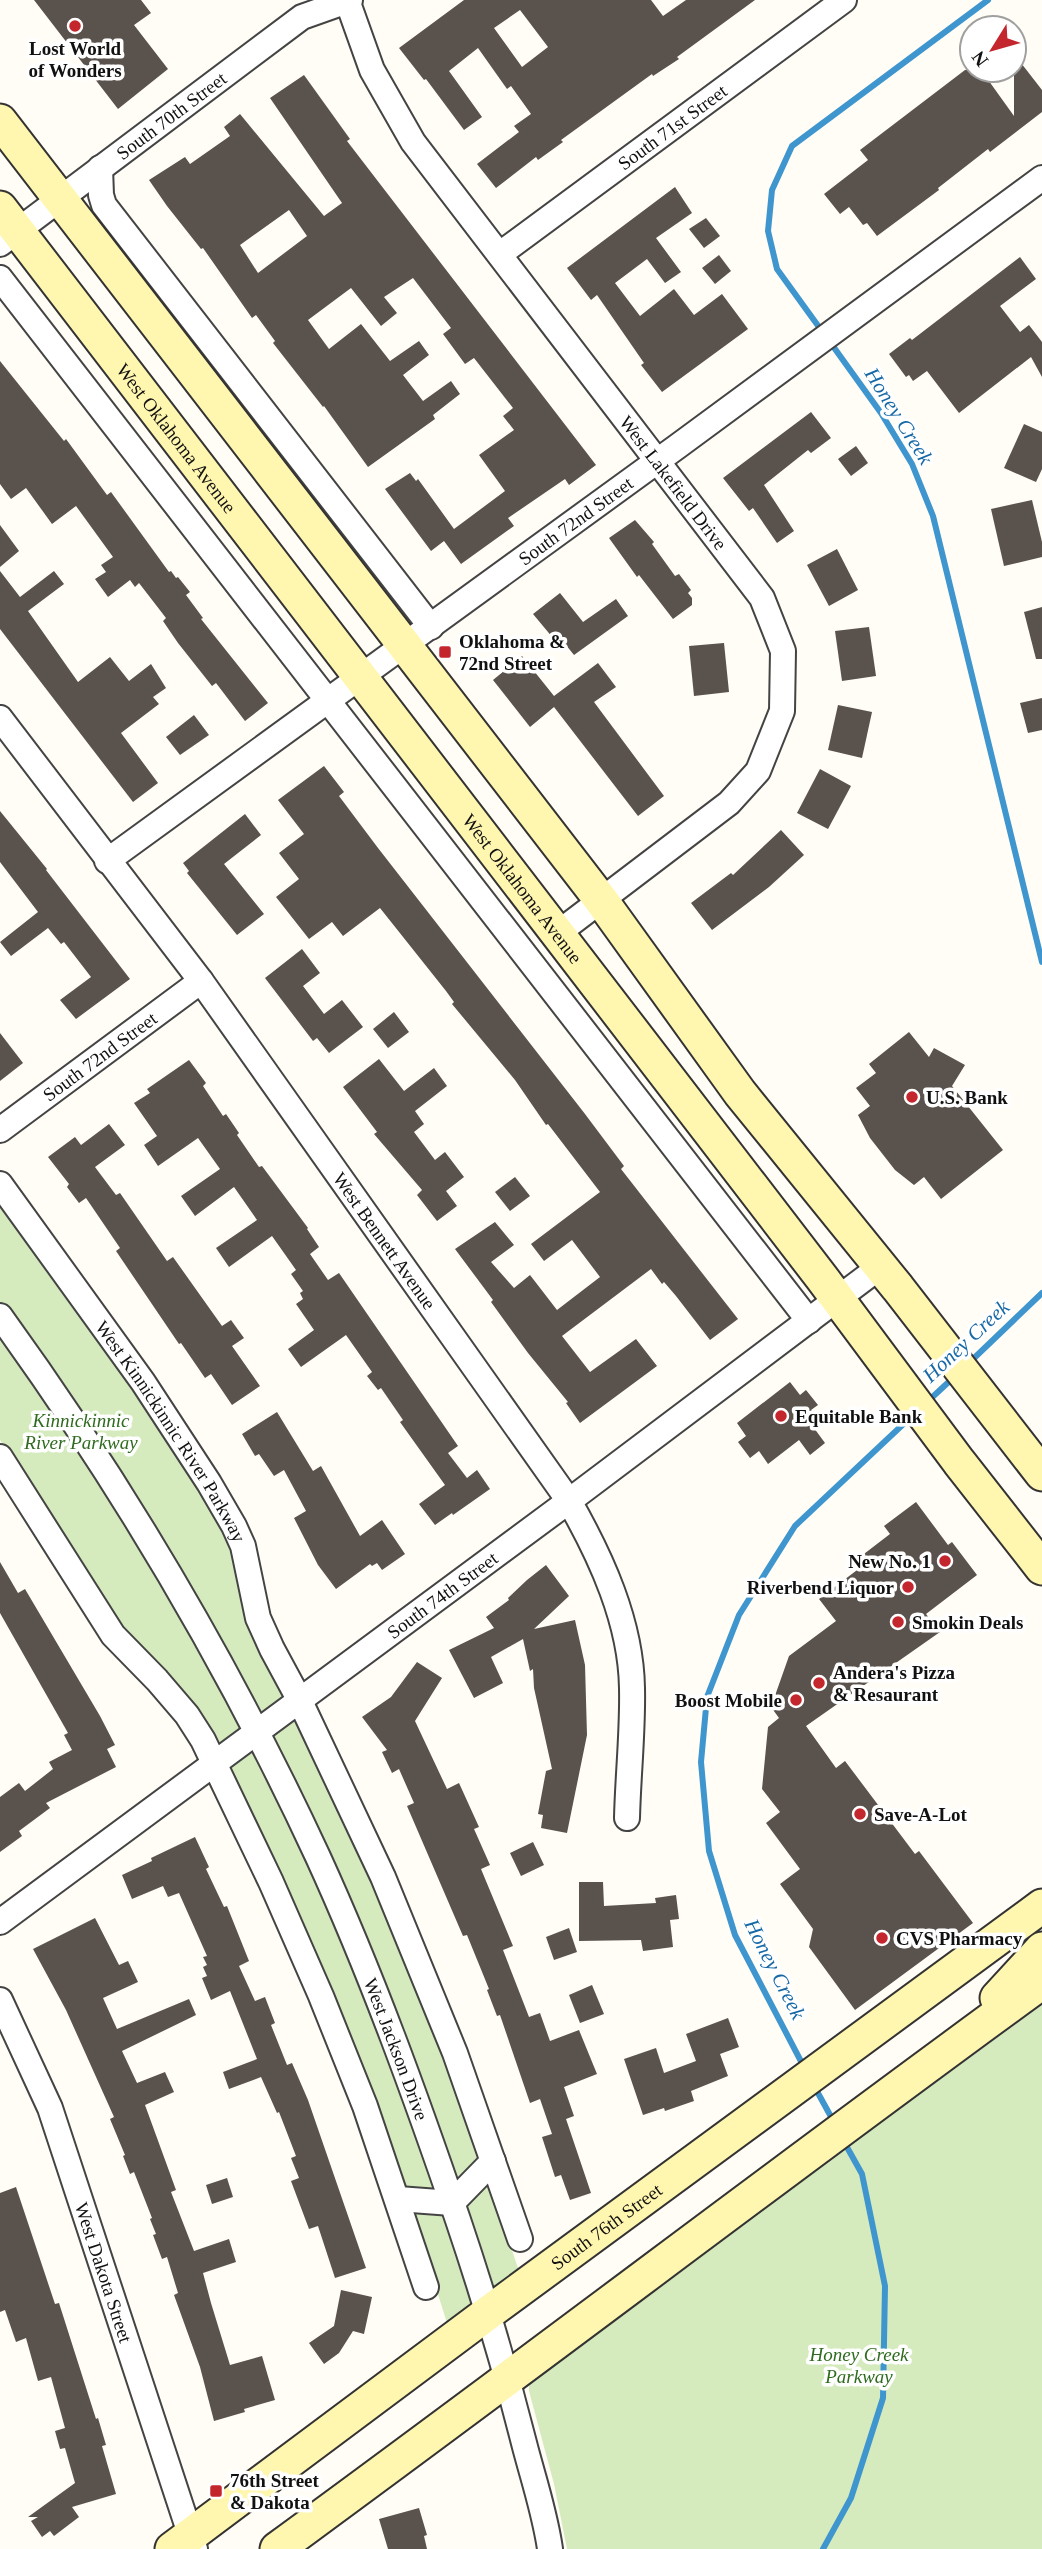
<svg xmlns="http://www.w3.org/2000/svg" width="1042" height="2549" viewBox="0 0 1042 2549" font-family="'Times New Roman',serif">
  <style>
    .green { fill: #d5ebbd }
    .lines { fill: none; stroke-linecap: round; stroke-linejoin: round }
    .stream { stroke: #3f96cf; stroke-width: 6 }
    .building { fill: #5a524d; fill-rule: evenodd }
    .street-casing { stroke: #444; stroke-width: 28 }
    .secondary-casing { stroke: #333; stroke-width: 37 }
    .street { stroke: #fff; stroke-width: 24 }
    .secondary { stroke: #fff6b0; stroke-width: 33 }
    .poi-dot { fill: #c4262e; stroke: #fff; stroke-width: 2.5 }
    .labels { text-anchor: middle; stroke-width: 7; stroke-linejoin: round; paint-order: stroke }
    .poi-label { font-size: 19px; font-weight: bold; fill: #111; stroke: #fff; text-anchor: start }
    .street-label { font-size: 19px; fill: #111; stroke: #fff }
    .park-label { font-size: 19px; font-style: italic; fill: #2f6b1f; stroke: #fff }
    .water-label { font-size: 21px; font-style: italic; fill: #1768a6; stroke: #fff }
  </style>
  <rect width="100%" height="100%" fill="#fffdf5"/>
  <!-- green -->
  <g class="green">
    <path d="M0,1205L141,1390L214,1510L237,1559L252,1631L393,1925L475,2141L519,2271L447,2323L414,2218L231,1773L115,1621L58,1525L0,1440Z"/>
    <path d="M1042,2005V2549H567L554,2484L529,2391V2383L533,2376Z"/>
  </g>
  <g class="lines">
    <!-- stream -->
    <g class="stream">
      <path d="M824,334L777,269L768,231L772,190L792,146L988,0"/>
      <path d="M830,342L881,413L912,464L933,516L1042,962"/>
      <path d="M970,1362L1042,1293"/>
      <path d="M926,1403L954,1377"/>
      <path d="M805,2069L735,1935L709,1851L701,1762L707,1697L739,1615L795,1526L913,1415"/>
      <path d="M813,2084L835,2124"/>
      <path d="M823,2549L851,2498L883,2398L885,2286L862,2174L843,2140"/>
    </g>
  </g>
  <!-- building -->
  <g class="building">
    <path d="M34,0H141L151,13L134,25L168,69L118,109Z"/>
    <path d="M464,0H651L663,16L686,0H755L677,57L679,59L653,76L652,74L561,140L563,142L538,160L536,157L496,188L477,164L519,132L514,126L531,114L511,86L507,89L478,48L449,71L482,117L464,130L426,79L424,80L399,48ZM520,10L548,47L522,67L494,28Z"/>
    <path d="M1014,54L1042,90V112L990,152L988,149L938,188L939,190L877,236L867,223L863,225L849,207L840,214L824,194L868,160L860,150L965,70H981L1014,116Z"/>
    <path d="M304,75L350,139L347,141L596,465L569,485L565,479L508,518L514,526L461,564L444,541L431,551L385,489L410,473L416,481L418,479L454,529L505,491L479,455L514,430L503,416L513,408L474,358L465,364L443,334L451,328L413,278L384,297L397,313L381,326L351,288L308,320L329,349L361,324L390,361L419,341L429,355L403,375L423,401L451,381L460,394L433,415L435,419L368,467L324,406L323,407L273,343L275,341L256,315L252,318L203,248L201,249L167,206L149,180L185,157L190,164L230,136L224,127L240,114L324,216L342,203L270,98ZM289,210L307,236L258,273L240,245Z"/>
    <path d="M675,187L692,213L656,238L681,272L665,283L647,259L615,283L640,316L674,289L694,315L722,294L748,329L662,392L641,365L644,363L597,295L591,300L567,268Z"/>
    <path d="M706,218L720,236L704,248L689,229Z"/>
    <path d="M719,255L731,271L715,284L702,268Z"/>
    <path d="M1020,257L1036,279L1000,306L1020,332L1029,325L1042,342V377L1031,357L959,413L927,371L913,381L909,375L906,377L889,354L910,338L912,340Z"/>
    <path d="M0,361L64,441L66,439L107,495L111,492L169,572L171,571L176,578L178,577L190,592L186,595L203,618L201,619L268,703L245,721L216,683L212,686L178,643L163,621L166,618L139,583L135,587L130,580L108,597L95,579L106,572L101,565L113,557L76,506L52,524L26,488L11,499L0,484Z"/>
    <path d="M811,412L831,438L811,453L808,450L764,485L794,531L777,543L753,508L749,511L723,478Z"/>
    <path d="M1024,424L1042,432V469L1036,482L1004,468Z"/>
    <path d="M856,446L868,463L851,476L838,459Z"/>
    <path d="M1032,500L1042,542V557L1004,566L991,509Z"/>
    <path d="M635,520L654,542L652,544L675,576L679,574L691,590L688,593L692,598V605L673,619L639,575L637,577L609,538Z"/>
    <path d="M0,525L19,551L0,567Z"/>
    <path d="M837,549L858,590L829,606L807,565Z"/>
    <path d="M0,571L20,597L54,571L64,584L28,611L78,682L110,657L129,681L151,664L166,688L153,697L159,704L121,733L158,783L133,802L0,629Z"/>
    <path d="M560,593L583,622L616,599L628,616L574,655L562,640L558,644L533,614Z"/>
    <path d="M1042,607V659H1036L1024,612Z"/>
    <path d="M869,627L876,676L842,681L835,631Z"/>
    <path d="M724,643L729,692L694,696L689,646Z"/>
    <path d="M522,656L554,696L598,663L616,687L594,702L664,796L638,816L554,707L530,727L493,680Z"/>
    <path d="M1042,698V730L1028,733L1020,703Z"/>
    <path d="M838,705L872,712L862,758L828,750Z"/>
    <path d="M194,715L209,735L180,755L166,737Z"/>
    <path d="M324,766L344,792L339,796L378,848L585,1114L624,1166L621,1169L738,1319L710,1340L676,1296L664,1282L662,1284L651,1269L562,1336L590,1372L636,1339L657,1366L580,1423L566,1403L568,1402L528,1353L491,1302L493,1300L455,1249L495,1222L514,1245L491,1262L514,1288L530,1275L557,1310L600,1277L572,1240L544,1261L531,1244L600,1192L548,1124L546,1125L515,1080L452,1004L454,1002L446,991L380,908L343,936L332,922L309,939L276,897L299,879L279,853L304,834L278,800Z"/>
    <path d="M820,769L851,786L828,829L797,813Z"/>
    <path d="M0,811L47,869L46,870L130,979L76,1019L60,1000L91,977L64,942L61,944L48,928L11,956L0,942L38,912L0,862Z"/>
    <path d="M245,814L261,835L224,864L264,914L237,935L187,873L189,871L183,863Z"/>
    <path d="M781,830L804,855L769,887L712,930L691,903L731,873L733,875Z"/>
    <path d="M302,949L320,973L303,986L324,1014L342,1000L363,1027L329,1053L317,1038L313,1041L265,978Z"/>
    <path d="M394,1012L409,1032L388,1048L373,1029Z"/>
    <path d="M909,1032L929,1057L934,1048L965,1065L952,1086L1003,1150L941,1199L924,1177L914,1185L895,1170L870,1138L858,1115L870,1106L856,1088L876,1073L869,1064Z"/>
    <path d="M0,1033L23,1063L0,1081Z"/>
    <path d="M379,1059L404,1091L434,1068L447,1086L415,1111L424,1124L414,1132L435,1160L445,1152L464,1177L446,1191L457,1206L437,1221L417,1195L422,1190L374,1134L377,1132L343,1087Z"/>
    <path d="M189,1060L206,1083L203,1086L223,1116L226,1114L239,1133L237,1135L259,1167L262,1166L308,1228L307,1229L319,1247L310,1254L328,1280L339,1273L458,1446L448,1453L467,1478L477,1470L490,1489L453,1515L452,1513L435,1525L419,1504L445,1485L400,1422L403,1420L381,1388L378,1390L367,1376L372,1372L346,1335L301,1367L288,1349L314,1330L296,1304L303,1299L300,1293L303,1291L291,1274L296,1270L272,1236L229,1267L216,1248L257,1220L234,1187L195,1216L181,1196L220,1169L198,1138L158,1166L144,1145L157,1136L134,1103L150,1093L147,1089Z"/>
    <path d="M109,1124L125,1145L95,1167L116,1195L120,1193L167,1261L173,1257L222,1326L231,1320L244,1338L232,1346L260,1386L232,1405L211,1374L205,1378L181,1343L179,1344L116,1251L120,1248L86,1198L79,1203L67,1187L69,1184L48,1157L75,1137L81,1145Z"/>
    <path d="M515,1177L530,1196L510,1211L495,1192Z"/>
    <path d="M790,1382L800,1395L806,1390L818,1405L811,1410L821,1423L814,1428L825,1443L810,1455L799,1440L768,1464L759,1451L750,1458L738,1442L746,1436L737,1423Z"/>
    <path d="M277,1412L313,1471L321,1466L360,1536L382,1520L405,1554L382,1570L377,1563L372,1566L370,1564L336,1589L318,1565L294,1518L306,1511L284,1470L274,1476L259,1454L255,1456L242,1434Z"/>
    <path d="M916,1502L948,1545L952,1542L977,1575L926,1614L940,1632L806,1726L836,1768L845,1761L915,1854L919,1851L973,1923L855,2010L809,1947L813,1929L780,1884L800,1869L766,1823L780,1812L762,1789L768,1727L779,1718L771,1707L789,1656L836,1621L819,1599L865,1564L860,1557L890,1534L884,1526Z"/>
    <path d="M0,1562L18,1593L25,1589L100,1716L115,1745L107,1749L116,1767L46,1803L50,1808L19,1831L22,1836L0,1852V1797L19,1783L25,1791L53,1769L49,1762L72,1750L64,1735L68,1733L0,1613Z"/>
    <path d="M546,1565L569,1596L534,1629L575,1620L585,1665L587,1735L567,1833L541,1828L543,1815L538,1814L546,1771L552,1769L534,1688L533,1669L530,1671L523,1639L491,1657L503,1683L474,1698L449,1650L494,1628L486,1617L509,1600L508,1598L527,1580Z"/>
    <path d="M417,1662L442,1678L415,1721L447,1789L459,1783L479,1827L474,1829L490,1865L481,1869L513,1946L503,1950L529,2017L540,2013L550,2041L579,2030L597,2074L564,2087L574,2116L566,2119L591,2193L570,2200L561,2175L555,2177L542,2137L552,2134L540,2099L530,2103L500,2015L497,2016L487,1990L489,1989L467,1935L463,1936L407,1806L414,1803L399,1769L392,1773L382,1752L387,1750L362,1717L391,1697Z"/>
    <path d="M195,1837L209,1867L206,1869L224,1907L227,1906L249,1961L239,1966L255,2001L265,1997L275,2023L271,2025L287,2065L292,2063L308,2100L366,2268L335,2278L318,2226L309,2229L291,2181L299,2178L291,2158L296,2156L279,2112L277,2113L261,2077L229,2089L223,2072L257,2059L230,1991L211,2000L202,1978L207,1976L203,1967L207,1965L203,1957L207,1956L179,1893L168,1897L163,1886L132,1899L122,1875L152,1861L151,1858Z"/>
    <path d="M533,1842L544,1865L521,1876L510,1853Z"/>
    <path d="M579,1882H603L604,1906L656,1903L655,1898L676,1895L679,1919L670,1920L673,1947L643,1951L641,1940L579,1941Z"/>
    <path d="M95,1918L119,1965L128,1961L138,1982L103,1998L117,2029L189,1999L196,2015L122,2051L137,2083L165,2072L174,2092L145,2105L176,2190L171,2192L194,2251L229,2239L236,2262L203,2273L211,2303L230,2365L262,2356L275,2400L244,2409L245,2412L214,2421L200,2367L174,2295L178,2293L167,2257L162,2259L153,2235L156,2234L150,2219L152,2218L134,2172L130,2174L123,2156L125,2155L110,2119L114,2117L66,2010L33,1949Z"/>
    <path d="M569,1928L577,1952L554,1960L546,1937Z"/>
    <path d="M592,1985L604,2014L580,2023L569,1995Z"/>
    <path d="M728,2018L739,2047L720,2054L728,2076L691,2091L694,2101L665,2111L664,2108L643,2115L624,2059L656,2048L664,2073L696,2061L686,2034Z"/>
    <path d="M227,2178L233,2197L212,2204L206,2185Z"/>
    <path d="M16,2187L55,2304L59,2303L96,2419L98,2418L106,2445L102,2446L116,2494L72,2507L79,2517L54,2536L50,2531L42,2537L31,2521L38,2517H28L75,2483L65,2448L60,2449L55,2431L65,2428L51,2377L38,2381L26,2338L16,2342L5,2310L0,2312V2193Z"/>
    <path d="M341,2290L372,2297L364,2334L353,2331L339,2353L324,2364L309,2343L334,2326Z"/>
    <path d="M419,2508L427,2535L424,2536L427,2549H388L379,2519Z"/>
  </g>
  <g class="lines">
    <!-- street casing -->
    <g class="street-casing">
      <g id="street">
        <path id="s1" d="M347,0L372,70L413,142L762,598L783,651L782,711L758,771L729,803L558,933"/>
        <path d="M100,168L101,195L104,205L431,627"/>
        <path id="s2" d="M0,244L302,17L350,0"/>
        <path id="s3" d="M500,254L844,0"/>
        <path d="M0,278L809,1321"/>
        <path id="s4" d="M0,718L201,981L569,1501C601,1557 631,1622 632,1688C633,1731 628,1775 627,1818"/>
        <path id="s5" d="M107,861L678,446L1042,178"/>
        <path id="s6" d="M0,1130L201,981"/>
        <path id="s7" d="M0,1184L143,1382L209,1483L234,1526L243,1546L258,1618L272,1649L299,1699L383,1877L455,2053L520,2239"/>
        <path id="s8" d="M0,1316C123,1486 230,1667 318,1857C372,1975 416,2097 458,2220C483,2294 505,2368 524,2443C533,2478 545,2513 550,2549"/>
        <path d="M0,1457L113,1635L157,1680L187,1715L203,1740L271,1882L321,1996L365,2106L426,2287"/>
        <path id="s9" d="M0,1922L569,1501L881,1266"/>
        <path id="s10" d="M0,2000L50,2108L195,2549"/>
        <path d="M398,2199L452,2203L493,2161"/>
      </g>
    </g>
    <!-- secondary casing -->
    <g class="secondary-casing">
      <g id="secondary">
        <path d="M0,121L601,900L740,1093L898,1288L1042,1474"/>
        <path id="s11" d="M0,208L822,1278L959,1462L1042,1568"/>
        <path d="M997,1998L1042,1949"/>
        <path id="s12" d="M172,2549L488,2313L1042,1906"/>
        <path d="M277,2549C533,2362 785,2169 1042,1982"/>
      </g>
    </g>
    <!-- street -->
    <use href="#street" class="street"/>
    <!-- secondary -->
    <use href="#secondary" class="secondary"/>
  </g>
  <!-- markers -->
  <g class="poi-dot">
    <circle cx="75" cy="26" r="7"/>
    <rect x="438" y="645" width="14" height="14" rx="3.5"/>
    <circle cx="912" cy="1097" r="7"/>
    <circle cx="781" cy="1416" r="7"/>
    <circle cx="945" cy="1561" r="7"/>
    <circle cx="908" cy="1587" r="7"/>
    <circle cx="898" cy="1622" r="7"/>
    <circle cx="819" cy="1683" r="7"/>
    <circle cx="796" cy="1700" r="7"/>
    <circle cx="860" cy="1814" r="7"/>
    <circle cx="882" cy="1938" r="7"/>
    <rect x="209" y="2484" width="14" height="14" rx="3.5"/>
  </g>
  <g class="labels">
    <!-- poi labels -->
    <g class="poi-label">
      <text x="75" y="55" text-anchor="middle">Lost World<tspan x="75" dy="22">of Wonders</tspan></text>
      <text x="459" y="648">Oklahoma &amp;<tspan x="459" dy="22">72nd Street</tspan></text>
      <text x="926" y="1104">U.S. Bank</text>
      <text x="795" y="1423">Equitable Bank</text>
      <text x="931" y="1568" text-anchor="end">New No. 1</text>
      <text x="894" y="1594" text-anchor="end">Riverbend Liquor</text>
      <text x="912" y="1629">Smokin Deals</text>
      <text x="833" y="1679">Andera's Pizza<tspan x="833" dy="22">&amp; Resaurant</tspan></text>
      <text x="782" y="1707" text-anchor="end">Boost Mobile</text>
      <text x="874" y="1821">Save-A-Lot</text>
      <text x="896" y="1945">CVS Pharmacy</text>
      <text x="230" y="2487">76th Street<tspan x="230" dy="22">&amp; Dakota</tspan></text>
    </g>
    <!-- street labels -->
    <g class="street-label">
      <text dy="7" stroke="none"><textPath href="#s2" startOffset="214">South 70th Street</textPath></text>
      <text dy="7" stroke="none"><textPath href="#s3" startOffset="214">South 71st Street</textPath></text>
      <text dy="7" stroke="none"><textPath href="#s11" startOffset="290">West Oklahoma Avenue</textPath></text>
      <text dy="7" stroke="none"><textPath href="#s1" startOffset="586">West Lakefield Drive</textPath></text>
      <text dy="7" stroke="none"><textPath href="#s5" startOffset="579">South 72nd Street</textPath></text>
      <text dy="7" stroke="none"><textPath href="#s11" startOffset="858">West Oklahoma Avenue</textPath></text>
      <text dy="7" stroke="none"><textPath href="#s6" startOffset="124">South 72nd Street</textPath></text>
      <text dy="7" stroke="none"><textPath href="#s4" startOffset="649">West Bennett Avenue</textPath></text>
      <text dy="7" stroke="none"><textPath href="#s7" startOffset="301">West Kinnickinnic River Parkway</textPath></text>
      <text dy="7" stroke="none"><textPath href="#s9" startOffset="550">South 74th Street</textPath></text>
      <text dy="7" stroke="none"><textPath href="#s8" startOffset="836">West Jackson Drive</textPath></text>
      <text dy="7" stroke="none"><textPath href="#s12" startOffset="541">South 76th Street</textPath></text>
      <text dy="7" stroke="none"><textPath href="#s10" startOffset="292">West Dakota Street</textPath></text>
    </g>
    <!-- park labels -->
    <g class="park-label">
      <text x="81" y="1427">Kinnickinnic<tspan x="81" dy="22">River Parkway</tspan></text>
      <text x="859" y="2361">Honey Creek<tspan x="859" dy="22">Parkway</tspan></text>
    </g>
    <!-- water labels -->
    <g class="water-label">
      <text transform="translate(899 416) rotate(58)" y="7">Honey Creek</text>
      <text transform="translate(966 1341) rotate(-43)" y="7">Honey Creek</text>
      <text transform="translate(775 1969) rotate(63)" y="7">Honey Creek</text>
    </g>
  </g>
  <!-- north arrow -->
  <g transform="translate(993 49) rotate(233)"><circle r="33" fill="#ffffff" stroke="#a0a0a0" stroke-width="2"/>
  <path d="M0-5L12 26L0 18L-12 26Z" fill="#c4262e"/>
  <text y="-10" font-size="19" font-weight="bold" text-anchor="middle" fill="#111111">N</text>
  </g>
</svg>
